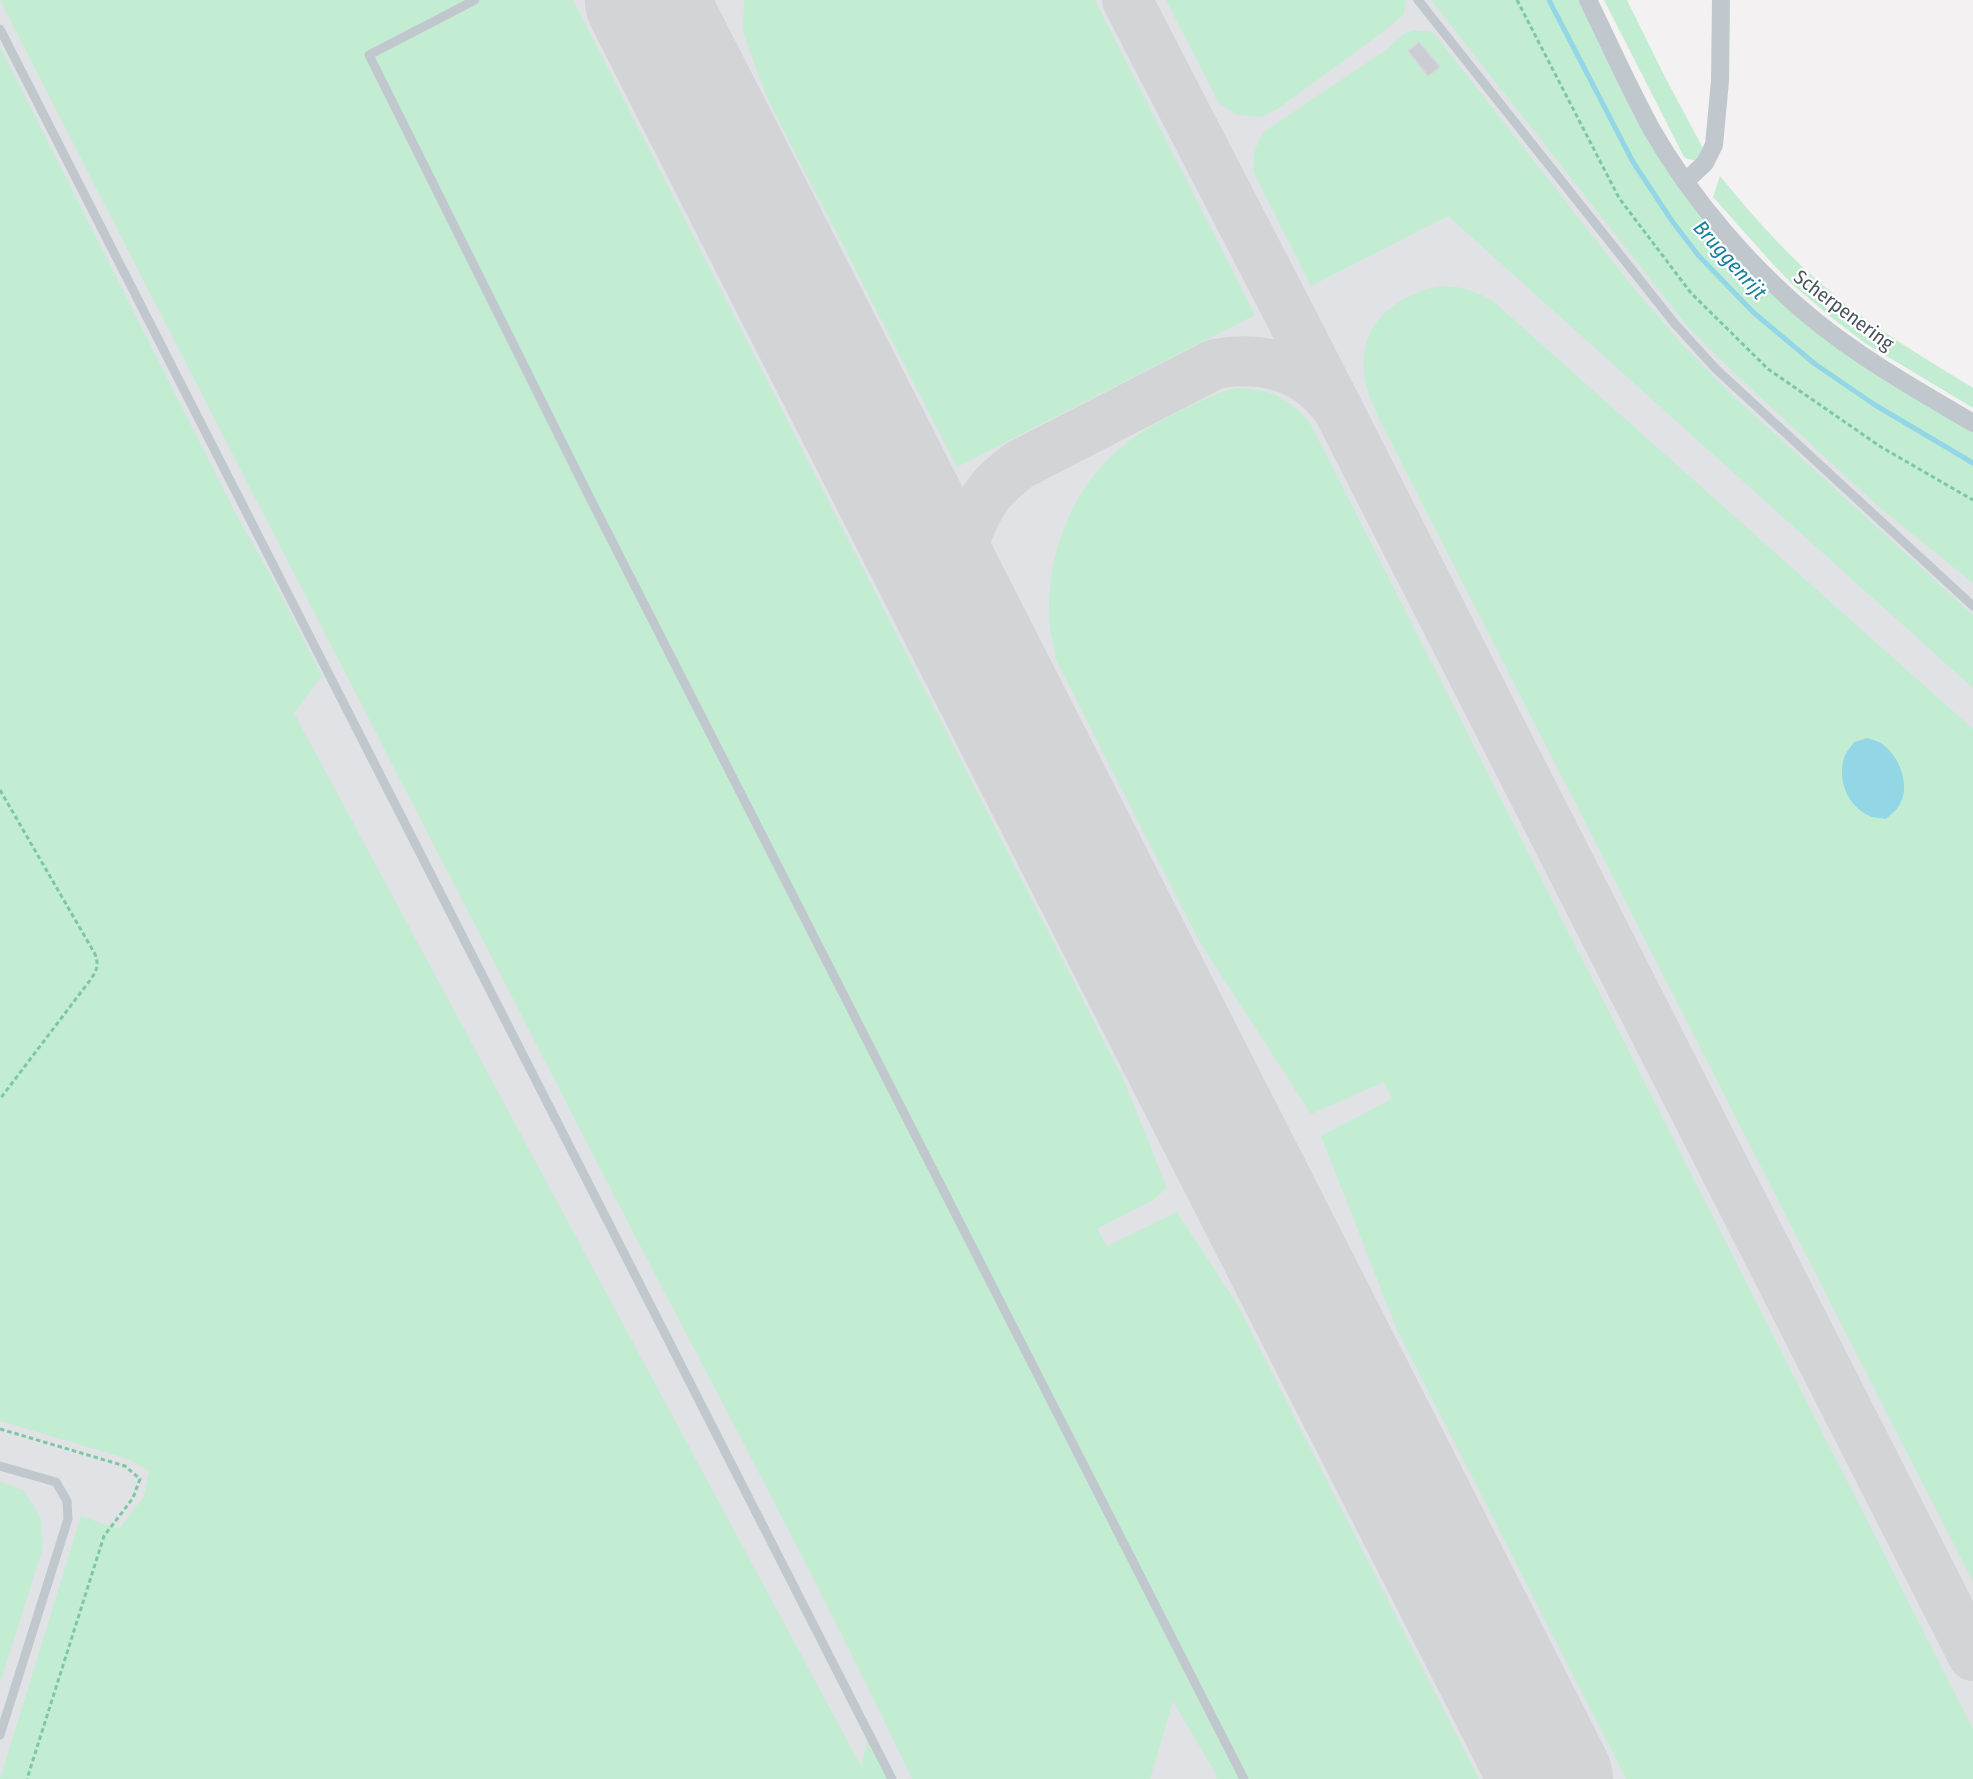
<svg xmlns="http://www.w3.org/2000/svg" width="1973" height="1779" viewBox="0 0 1973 1779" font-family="'Fira Sans Condensed',sans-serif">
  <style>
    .airport { fill: #e0e2e5 }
    .green { fill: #c3edd3 }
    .water { fill: #93d6e6 }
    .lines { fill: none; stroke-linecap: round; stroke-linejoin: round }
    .stream { stroke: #93d6e6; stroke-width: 5 }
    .taxiway { stroke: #d3d4d6; stroke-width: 50 }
    .runway { stroke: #d3d4d6; stroke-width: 122 }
    .building { fill: #cbcdd3; stroke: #d5d7db; stroke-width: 1.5 }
    .path { stroke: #7dc8a3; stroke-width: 3; stroke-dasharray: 4.5 3; stroke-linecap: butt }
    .service { stroke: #c0c8ce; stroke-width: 9 }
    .minor { stroke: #c0c8ce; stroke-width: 18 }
    .labels { text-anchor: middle; stroke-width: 4.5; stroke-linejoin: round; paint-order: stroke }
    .street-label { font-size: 20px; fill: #4a545d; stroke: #fff }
    .water-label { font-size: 21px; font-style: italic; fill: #17809c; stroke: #fff }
  </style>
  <rect width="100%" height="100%" fill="#f3f1f1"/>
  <!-- airport -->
  <path class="airport" d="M0,0H1531L1618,176L1973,484V1779H0Z"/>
  <!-- green -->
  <g class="green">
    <path d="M0,0H573L1123,1078L1167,1188L1153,1200L1097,1229L1107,1246L1177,1212L1237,1304L1479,1779H1216L1217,1776L1173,1701L1150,1779H912C816,1576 709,1379 606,1180C404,786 201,394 0,0Z"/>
    <path d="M744,0H1095L1255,315L957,467L767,98L743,32Z"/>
    <path d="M1166,0H1406L1404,14L1387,29L1276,110L1260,117L1237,115L1219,103Z"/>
    <path d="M1431,0H1583L1642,117L1753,270L1973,430V583L1879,507L1731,370L1688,327Z"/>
    <path d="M1604,0H1627L1665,77L1705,152L1696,161L1685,158L1683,155Z"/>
    <path d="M1414,30L1433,32L1632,286L1681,343L1730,393L1973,615V688L1448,216L1311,286L1254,173C1252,156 1255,145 1265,131L1386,50L1405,33Z"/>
    <path d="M0,47L237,516L270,574L322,676L294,713L861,1766L868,1738L889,1779H0L81,1516L119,1529L144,1496L149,1471L128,1459L0,1421Z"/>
    <path d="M1720,176C1764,230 1811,281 1868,321C1902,345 1938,366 1973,388V408L1865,343L1832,318L1794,286L1771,262L1713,197Z"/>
    <path d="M1438,286C1460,286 1474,290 1493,301L1973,729V1582L1379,419C1375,408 1368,396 1366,384C1354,328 1389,299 1438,286Z"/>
    <path d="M1237,388C1274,391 1283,394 1309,421L1973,1729V1779H1626L1397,1330L1321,1136L1392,1099L1384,1082L1311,1114L1199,941L1056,660C1054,645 1049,630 1049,615C1047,543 1080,471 1142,432C1151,426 1161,421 1170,416C1193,405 1213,393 1237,388Z"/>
    <path d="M0,1481L24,1491L40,1516L43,1548L0,1683Z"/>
  </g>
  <!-- water -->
  <path class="water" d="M1868,738C1872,740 1878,741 1881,743C1901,757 1913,790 1896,810C1893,813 1889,816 1886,819C1881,818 1876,818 1872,817C1848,808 1837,781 1844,758C1846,752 1851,747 1854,742Z"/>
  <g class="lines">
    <!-- stream -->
    <path class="stream" d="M1549,0L1633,162L1672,221L1698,255L1753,312L1815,364L1875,405L1973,463"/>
    <!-- taxiway -->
    <g class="taxiway">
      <path d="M658,0L670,48"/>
      <path d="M1127,0L1295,325L1973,1656"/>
      <path d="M983,661C974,638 963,615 960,590C957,559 968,523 986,497C994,484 1007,475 1019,465L1215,364C1259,356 1303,365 1332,402"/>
    </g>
    <!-- runway -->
    <path class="runway" d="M646,0L1552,1779"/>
  </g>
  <!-- building -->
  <path class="building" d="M1419,42L1440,67L1428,76L1408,51Z"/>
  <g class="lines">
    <!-- path -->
    <g class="path">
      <path d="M1517,0L1619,198L1691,293L1768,369L1881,447L1973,500"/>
      <path d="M0,790L95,954C99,965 97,970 91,979L0,1099"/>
      <path d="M0,1429L125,1466L140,1479L133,1498L104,1536L27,1779"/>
    </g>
    <!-- service -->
    <g class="service">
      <path d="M475,0L369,55L591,500L1244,1779"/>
      <path d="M1418,0L1675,324L1716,369L1973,606"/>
      <path d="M0,29L892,1779"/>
      <path d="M0,1466L56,1482L67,1501L68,1519L0,1735"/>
    </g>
    <!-- minor -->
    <g class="minor">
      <path d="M1588,0C1609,43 1629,88 1652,130C1693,201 1750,267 1813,319C1862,359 1919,391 1973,423"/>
      <path d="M1686,181L1705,163L1714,145L1720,81L1721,0"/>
    </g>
  </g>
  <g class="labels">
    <!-- street labels -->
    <g class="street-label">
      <text transform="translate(1844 310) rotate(37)" y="7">Scherpenering</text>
    </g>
    <!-- water labels -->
    <g class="water-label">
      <text transform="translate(1730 260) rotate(48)" y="7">Bruggenrijt</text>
    </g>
  </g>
</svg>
